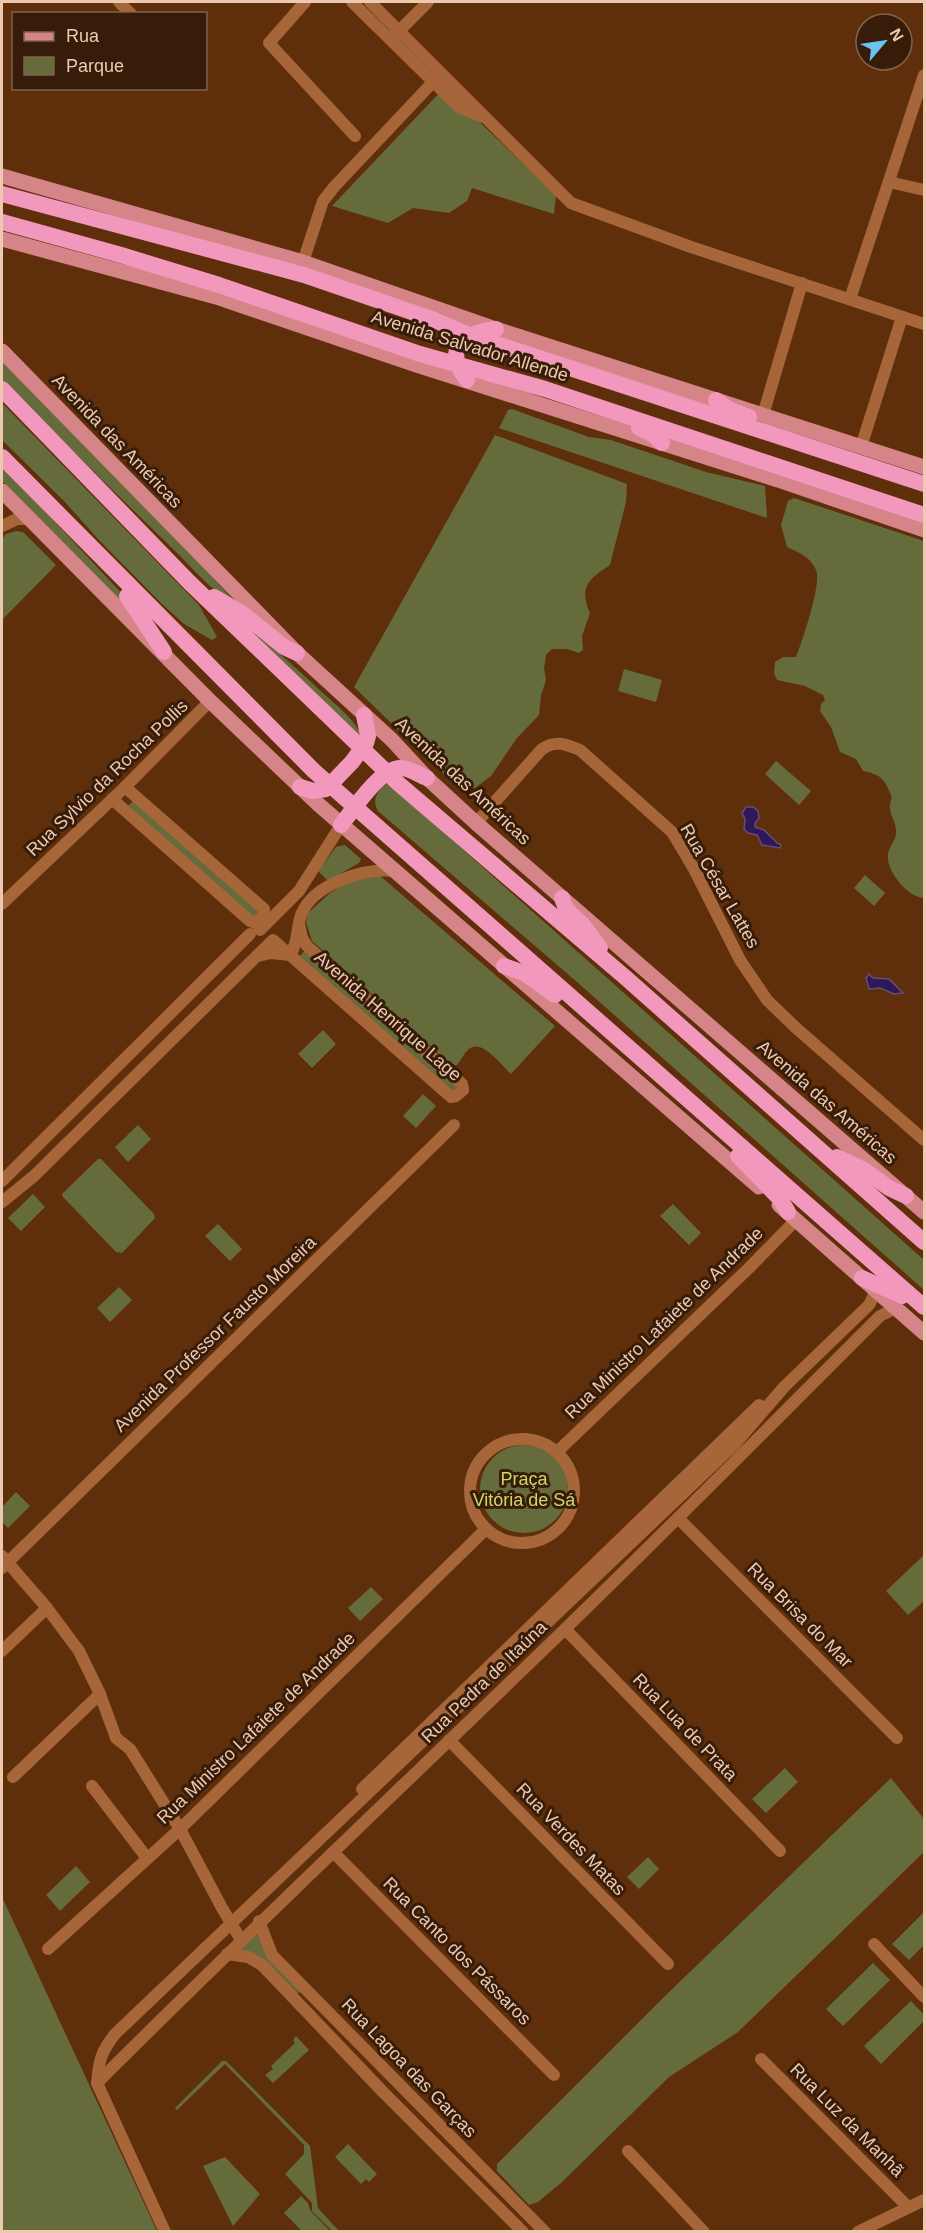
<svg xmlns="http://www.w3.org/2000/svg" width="926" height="2233" viewBox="0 0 926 2233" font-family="Helvetica,sans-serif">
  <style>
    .green { fill: #666b3c }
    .water { fill: #2e185a; stroke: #674d74; stroke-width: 1.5 }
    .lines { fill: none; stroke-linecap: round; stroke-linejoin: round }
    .minor { stroke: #a76639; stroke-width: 12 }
    .major { stroke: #d58488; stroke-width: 15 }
    .highway { stroke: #f398bd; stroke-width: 16 }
    .labels { text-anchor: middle; stroke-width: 6; stroke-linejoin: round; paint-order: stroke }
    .street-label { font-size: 18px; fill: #edc9b2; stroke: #371d09 }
    .park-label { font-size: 18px; fill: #cdd863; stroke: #371d09 }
  </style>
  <rect width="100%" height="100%" fill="#5e2f0a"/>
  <!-- green -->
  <g class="green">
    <path d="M444,88L556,195L554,214L472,188L467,201L449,213L413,208L388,223L332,206Z"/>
    <path d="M2,357L174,535L237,604C212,593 191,566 171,547C114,492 58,436 2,380Z"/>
    <path d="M2,403L199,605L217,637L212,640L184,624L162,604L98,539L65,502L2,440Z"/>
    <path d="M512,409L589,437L611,440L706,472L765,486L767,518L499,428L508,410Z"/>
    <path d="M495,435L627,484L626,502L610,565C590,578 578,587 590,613L582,636L583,650L579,653L567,649H552L546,655L544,669L546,680L541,695L539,715L517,738L491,776L475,788L454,784L354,687Z"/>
    <path d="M2,465L125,597L120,600L2,481Z"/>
    <path d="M794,498L924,541V898C908,898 886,871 888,855C888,847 896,841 896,833C897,819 885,812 892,798C885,780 883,775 863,771L856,759L840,752L831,727L820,711L821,704L825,700L823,695L805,686L777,680L774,673L775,662L783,657H796C802,642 822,583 816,570C811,557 798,552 787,547L781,525L788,501Z"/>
    <path d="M16,531L23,532L56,565L2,620V539L6,534Z"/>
    <path d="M231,611C263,638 293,665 323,693C336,705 353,718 361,734L359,737Z"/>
    <path d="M624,669L662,680L656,702L618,691Z"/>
    <path d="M776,761L811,791L799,805L765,774Z"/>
    <path d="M388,783L924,1260V1290L577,982L378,811C371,799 378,790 388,783Z"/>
    <path d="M133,801L258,911L253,917L128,806Z"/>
    <path d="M345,845L361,859L359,863L328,881L318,871L336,847Z"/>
    <path d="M379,875L555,1026L511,1074C502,1066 482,1038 469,1049C464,1053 461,1060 457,1065L452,1066L312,941L306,922L308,913L330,893L354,878Z"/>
    <path d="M865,875L885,893L874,906L854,888Z"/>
    <path d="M303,952H305L456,1084L457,1088L452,1092L300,956Z"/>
    <path d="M323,1030L336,1044L312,1068L298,1054Z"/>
    <path d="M423,1094L436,1106L416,1128L403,1116Z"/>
    <path d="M138,1125L151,1139L128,1162L115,1147Z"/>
    <path d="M98,1159H101L154,1214L155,1218L122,1253L116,1252L63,1197L62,1194Z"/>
    <path d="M33,1194L45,1207L21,1231L8,1218Z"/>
    <path d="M673,1204L701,1233L689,1245L660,1216Z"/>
    <path d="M218,1224L242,1249L230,1261L205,1236Z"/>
    <path d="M119,1287L132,1300L110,1322L97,1308Z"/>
    <circle cx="524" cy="1489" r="44"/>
    <path d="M16,1492L30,1506L8,1528L2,1522V1507Z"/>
    <path d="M924,1555V1601L908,1615L886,1591Z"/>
    <path d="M371,1587L383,1599L360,1621L348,1608Z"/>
    <path d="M785,1768L798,1782L766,1813L752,1799Z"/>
    <path d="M891,1778L924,1819V1852L738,2032L669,2077L561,2183L538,2202L529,2205L497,2171V2164L666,1995Z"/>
    <path d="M648,1857L659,1869L639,1889L627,1877Z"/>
    <path d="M76,1866L90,1882L60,1911L46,1895Z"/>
    <path d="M2,1897L157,2231H2Z"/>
    <path d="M924,1912V1945L909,1960L892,1944Z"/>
    <path d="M258,1934L267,1955L301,1992L295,1994L238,1949Z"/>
    <path d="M873,1963L890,1980L843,2026L826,2009Z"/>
    <path d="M911,2001L924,2015V2021L881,2064L864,2046Z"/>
    <path d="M296,2036L309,2050L273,2083L265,2075L273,2069L271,2066L295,2043L293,2040Z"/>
    <path d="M222,2061H226L310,2146L318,2208L339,2231H332L312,2211V2203L285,2174L304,2154V2145L225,2064L177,2110L175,2108Z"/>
    <path d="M348,2144L377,2174L369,2182L366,2179L361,2184L335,2157Z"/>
    <path d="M225,2157L260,2194L233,2226L203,2166Z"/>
    <path d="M301,2196L308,2203L310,2210L330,2231H302L284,2213Z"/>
  </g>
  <!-- water -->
  <g class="water">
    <path d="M746,807H753L758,811L759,818L755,823V827L764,830L777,843L781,845L780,848L762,845L757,835L748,833L744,829L745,819L742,813Z"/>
    <path d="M869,974L873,978L889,979L903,993L894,994L880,988L869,989L866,978Z"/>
  </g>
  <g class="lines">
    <!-- minor -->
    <g class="minor">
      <path d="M119,2L131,14"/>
      <path d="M305,2L269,43L355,136"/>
      <path d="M352,2L459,107L483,117"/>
      <path d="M370,2L571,203L691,247L924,324"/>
      <path d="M393,37L428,2"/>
      <path d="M889,182L924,190"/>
      <path d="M303,262L323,201L334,187L433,82L440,73"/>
      <path d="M850,299L924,75"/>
      <path d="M763,415L802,283"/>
      <path d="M861,447L902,317"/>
      <path d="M2,526L17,519H28"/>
      <path d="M112,799L250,921L255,923L263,915L264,909L125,787"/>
      <path d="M476,823L542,749C556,740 565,744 580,750L672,832L694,869L740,960L767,1000L795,1027L924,1140"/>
      <path d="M2,904L125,787L210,701"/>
      <path d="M260,930L299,891L341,825"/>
      <path d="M258,956L271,953L290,955C299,942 296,929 301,915C313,884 363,868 393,871"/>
      <path d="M2,1181L250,934"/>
      <path d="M2,1202L34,1176L273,940L451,1097L456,1096L463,1090L462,1084L307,946L302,938L299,924"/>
      <circle cx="522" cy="1491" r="52"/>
      <path d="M557,1452L749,1268L796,1220"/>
      <path d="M678,1518L897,1738"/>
      <path d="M2,1556L47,1608L79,1651L100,1694L116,1738L130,1749L180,1829L222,1908L241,1940"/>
      <path d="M2,1568L454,1125"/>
      <path d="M565,1629L780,1851"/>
      <path d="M2,1651L47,1608"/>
      <path d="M449,1740L668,1964"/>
      <path d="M13,1777L100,1694"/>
      <path d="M92,1786L147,1858"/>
      <path d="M362,1789L759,1405"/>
      <path d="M334,1853L554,2075"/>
      <path d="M259,1921L272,1955L545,2232"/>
      <path d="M874,1944L924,1997"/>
      <path d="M48,1949L180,1829L486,1529"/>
      <path d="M227,1954L248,1957L262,1965L383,2092L523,2232"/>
      <path d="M761,2059L908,2207"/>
      <path d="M97,2083C250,1930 408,1781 564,1630C670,1527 775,1421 880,1316L896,1308"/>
      <path d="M628,2151L704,2232"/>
      <path d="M165,2232L97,2083C99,2060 101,2052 115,2034L734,1445L784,1387L869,1305L876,1291"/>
      <path d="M858,2232L924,2200"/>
    </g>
    <!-- major -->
    <g class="major">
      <path d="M2,176L303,262L496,329L924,467"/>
      <path d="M2,239L216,297L416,365L778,480L924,530"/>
      <path d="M2,351L297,653L392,740L427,778L476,823L924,1212"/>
      <path d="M2,491L210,701L318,804L759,1187"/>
      <path d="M779,1205L924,1333"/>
    </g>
    <!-- highway -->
    <g class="highway">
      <path d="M2,194L304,275L432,319L469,335L924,484"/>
      <path d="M2,222L121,255L219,285L420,354L545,389L924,515"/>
      <path d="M467,380C442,347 464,333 496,329"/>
      <path d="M2,389L189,582L399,784L626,978L924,1242"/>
      <path d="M716,400L730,410L749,417"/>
      <path d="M639,428L654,435L662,443"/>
      <path d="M2,457L314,771L924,1307"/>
      <path d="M127,596L164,652"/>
      <path d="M214,597L243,614L284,647L297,653"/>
      <path d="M300,787L313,791L326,789L352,762L366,743L368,736L364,715"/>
      <path d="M341,825C353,810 381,767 401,768C410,768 419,775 427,778"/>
      <path d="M562,898L566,909L583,925L600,948"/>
      <path d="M504,966L524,973L555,995"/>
      <path d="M738,1156L780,1199L788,1212"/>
      <path d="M837,1157L864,1170L889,1188L906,1196"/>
      <path d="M862,1278L902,1296"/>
    </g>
  </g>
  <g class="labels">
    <!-- street labels -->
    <g class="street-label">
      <text transform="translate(470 346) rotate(17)" y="6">Avenida Salvador Allende</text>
      <text transform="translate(117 441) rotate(46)" y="6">Avenida das Américas</text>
      <text transform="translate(107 778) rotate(-44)" y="6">Rua Sylvio da Rocha Pollis</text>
      <text transform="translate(463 781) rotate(43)" y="6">Avenida das Américas</text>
      <text transform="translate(720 886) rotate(60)" y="6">Rua César Lattes</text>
      <text transform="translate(388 1016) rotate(41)" y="6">Avenida Henrique Lage</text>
      <text transform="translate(827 1102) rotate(41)" y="6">Avenida das Américas</text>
      <text transform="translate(664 1323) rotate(-44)" y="6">Rua Ministro Lafaiete de Andrade</text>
      <text transform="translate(215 1334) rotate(-44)" y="6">Avenida Professor Fausto Moreira</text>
      <text transform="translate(800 1615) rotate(45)" y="6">Rua Brisa do Mar</text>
      <text transform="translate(484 1682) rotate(-44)" y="6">Rua Pedra de Itaúna</text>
      <text transform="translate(685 1727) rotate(46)" y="6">Rua Lua de Prata</text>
      <text transform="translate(256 1728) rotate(-44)" y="6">Rua Ministro Lafaiete de Andrade</text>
      <text transform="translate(571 1839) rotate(46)" y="6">Rua Verdes Matas</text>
      <text transform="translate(457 1951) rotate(45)" y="6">Rua Canto dos Pássaros</text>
      <text transform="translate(409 2068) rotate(46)" y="6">Rua Lagoa das Garças</text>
      <text transform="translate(847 2120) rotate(45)" y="6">Rua Luz da Manhã</text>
    </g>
    <!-- park labels -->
    <g class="park-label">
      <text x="524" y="1485">Praça<tspan x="524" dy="21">Vitória de Sá</tspan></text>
    </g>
  </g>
  <!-- border -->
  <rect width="926" height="2233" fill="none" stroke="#edc9b2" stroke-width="6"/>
  <!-- legend -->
  <rect x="12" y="12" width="195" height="78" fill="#371d09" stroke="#80624d" stroke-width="1.5"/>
  <rect x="24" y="32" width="30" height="9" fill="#d58488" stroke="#80624d" stroke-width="1.5"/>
  <text x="66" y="42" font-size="18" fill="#edc9b2">Rua</text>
  <rect x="24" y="57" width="30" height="18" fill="#666b3c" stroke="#80624d" stroke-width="1.5"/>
  <text x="66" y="72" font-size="18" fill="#edc9b2">Parque</text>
  <!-- north arrow -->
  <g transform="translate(884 42) rotate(61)"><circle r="28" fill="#371d09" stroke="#80624d" stroke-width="1.5"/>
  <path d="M0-4.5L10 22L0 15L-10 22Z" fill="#6bc3f2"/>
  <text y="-9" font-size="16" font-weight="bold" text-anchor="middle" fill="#edc9b2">N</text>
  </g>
</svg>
